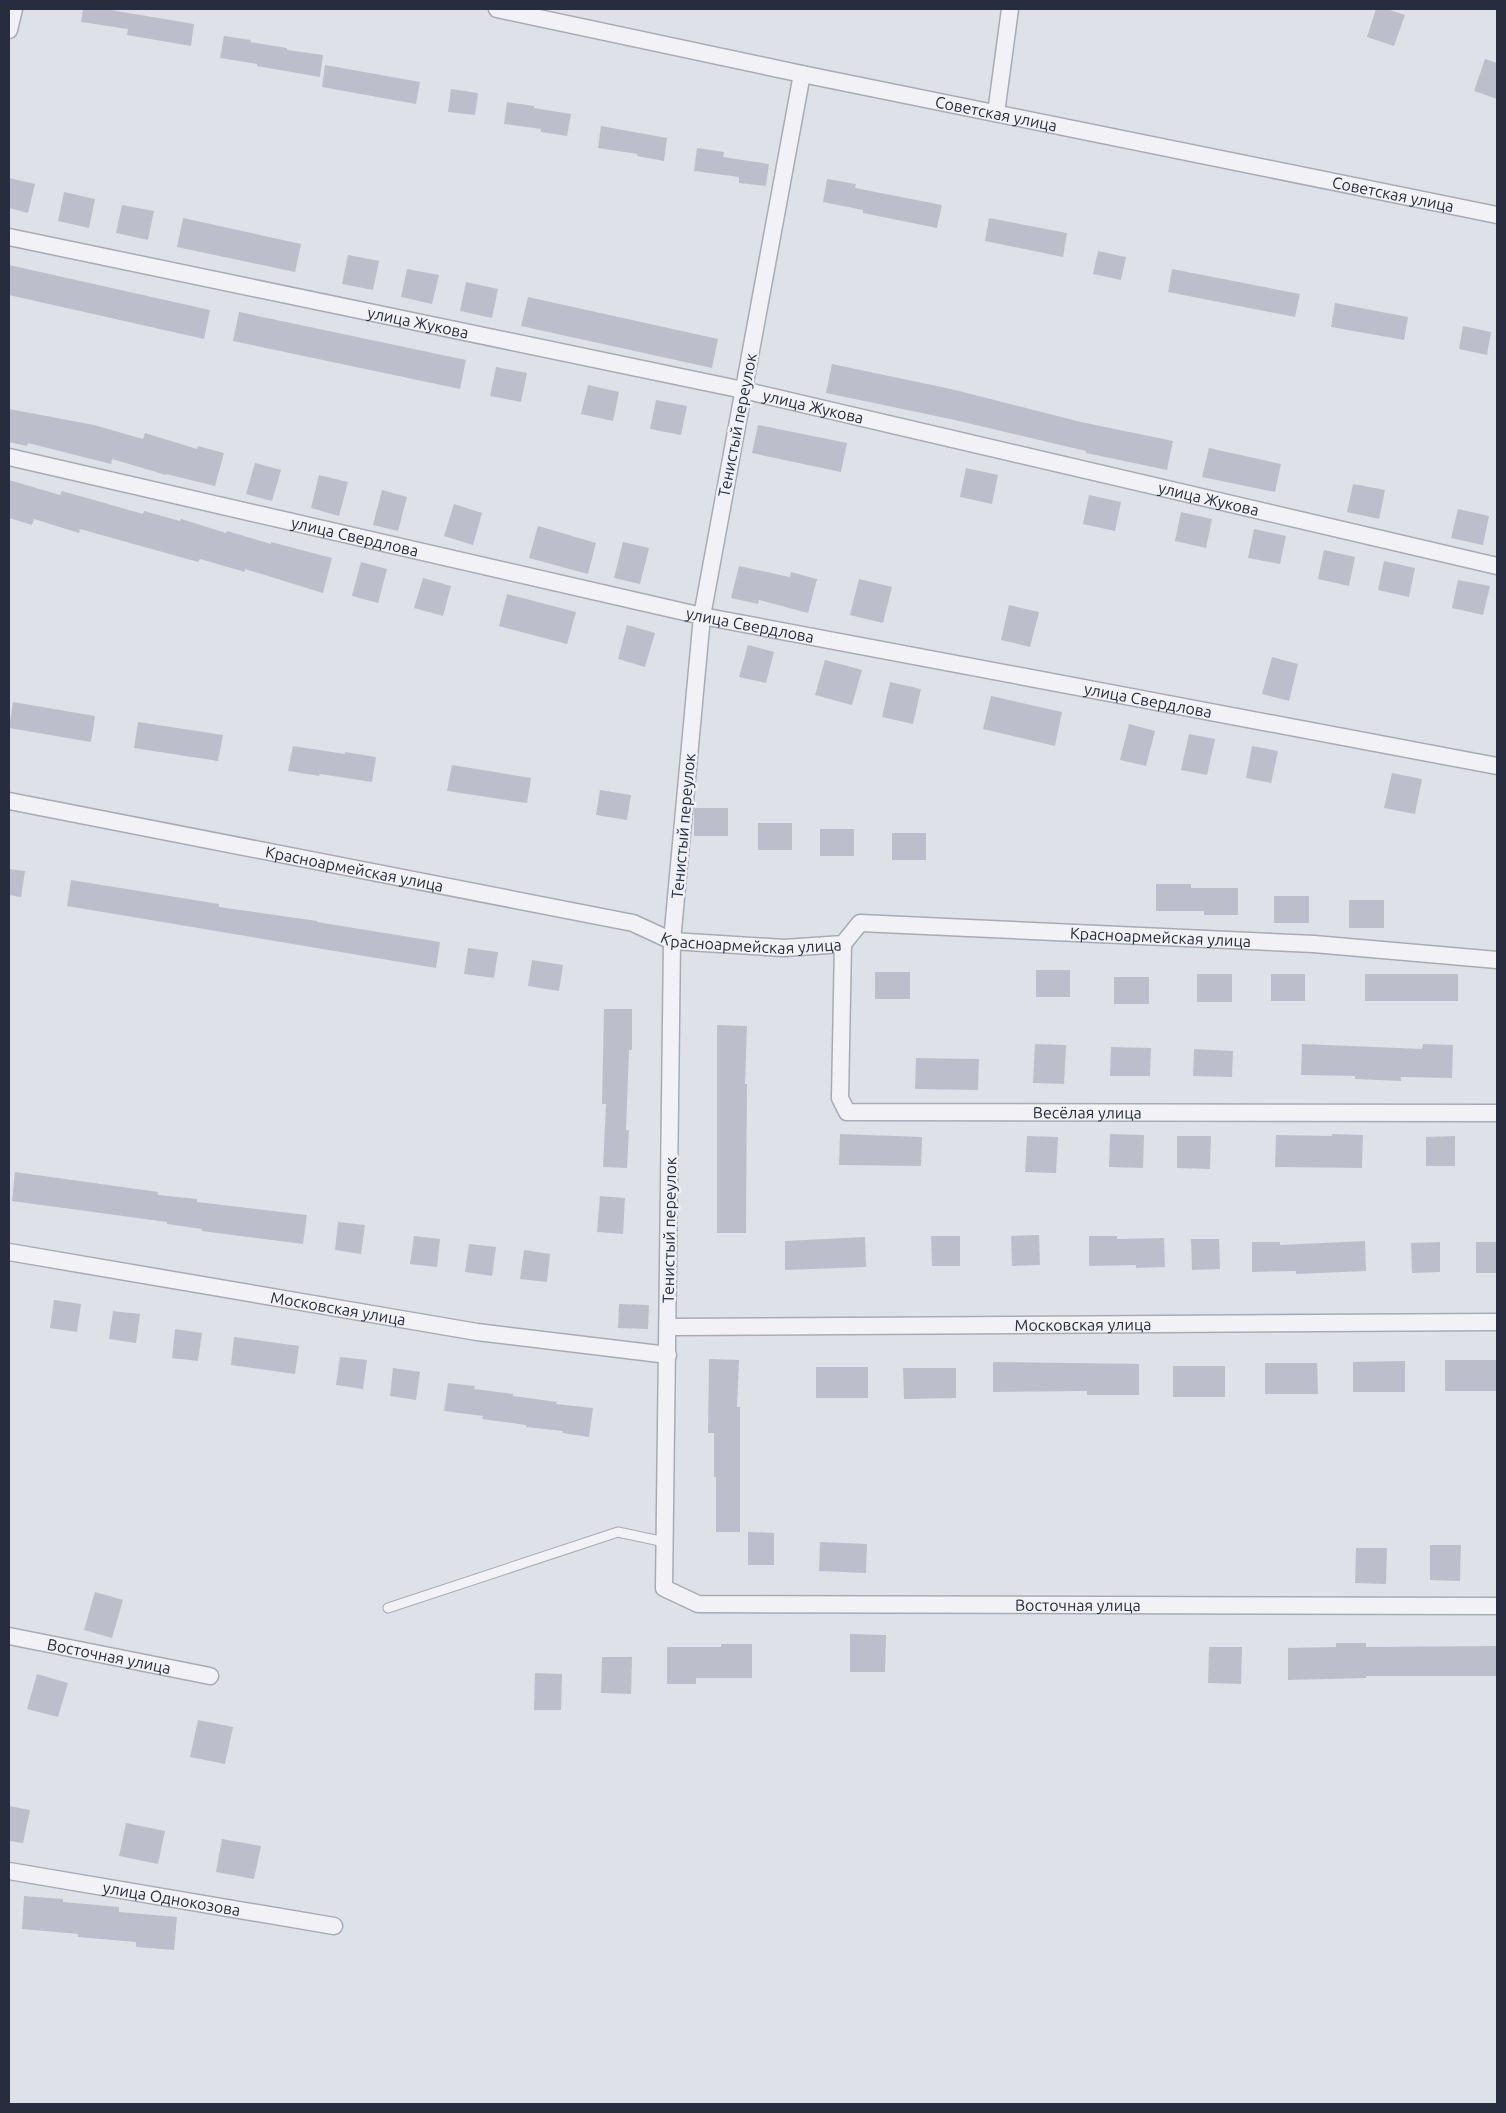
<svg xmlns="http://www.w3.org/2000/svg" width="1506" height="2113" viewBox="0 0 1506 2113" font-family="Ubuntu,sans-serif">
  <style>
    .building { fill: #bcbfcb }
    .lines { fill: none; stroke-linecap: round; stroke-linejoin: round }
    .service-casing { stroke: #a8abb5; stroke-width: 11 }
    .minor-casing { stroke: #a8abb5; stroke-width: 19 }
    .service { stroke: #f2f2f6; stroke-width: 9 }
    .minor { stroke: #f2f2f6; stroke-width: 16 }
    .labels { text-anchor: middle; stroke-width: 5; stroke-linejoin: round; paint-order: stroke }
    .street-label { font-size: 16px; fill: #282c3f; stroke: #eef0f6 }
  </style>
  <rect width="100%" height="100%" fill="#dfe1e8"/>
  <!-- building -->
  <g class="building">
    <path d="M83,9H105L194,24L191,46L127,35L128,29L81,22Z"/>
    <path d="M1376,9H1387L1405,15L1394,46L1367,37Z"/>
    <path d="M224,36L251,40L250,42L287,48V50L323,55L320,77L257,66V64L220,58Z"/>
    <path d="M1485,59L1497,63V99L1474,91Z"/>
    <path d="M325,65L420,82L416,104L322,87Z"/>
    <path d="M451,89L478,93L475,115L448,112Z"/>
    <path d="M507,102L534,106V108L571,114L567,136L541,132V129L504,124Z"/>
    <path d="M601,126L667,138L664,161L637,156V154L598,148Z"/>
    <path d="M697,148L724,152L723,157L769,164L766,186L739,183V177L694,171Z"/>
    <path d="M9,178L35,184L28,213L9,208Z"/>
    <path d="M827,179L856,184L855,188L942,205L937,228L863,213V210L823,202Z"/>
    <path d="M64,192L95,199L89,228L58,221Z"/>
    <path d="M122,205L154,211L148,240L116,233Z"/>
    <path d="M183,218L301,244L295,272L177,247Z"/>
    <path d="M989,218L1067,233L1063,257L985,241Z"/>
    <path d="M1098,251L1126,257L1121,280L1093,274Z"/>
    <path d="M348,255L379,261L373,290L342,284Z"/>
    <path d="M9,265L210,310L204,339L9,295Z"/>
    <path d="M407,269L439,275L432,304L401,297Z"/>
    <path d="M1172,269L1300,294L1295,317L1168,292Z"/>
    <path d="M466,282L498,289L492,318L460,311Z"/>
    <path d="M528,297L718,339L712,368L521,326Z"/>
    <path d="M1335,303L1408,317L1404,340L1331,327Z"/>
    <path d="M239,312L466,360L460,389L233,341Z"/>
    <path d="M1463,326L1491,332L1487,355L1459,349Z"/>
    <path d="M832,364L951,389L1081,422L1173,441L1167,470L1086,453V451L955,420L826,393Z"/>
    <path d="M496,367L527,373L521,402L490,396Z"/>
    <path d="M588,385L619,392L613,421L581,414Z"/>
    <path d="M656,400L687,406L681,435L650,429Z"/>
    <path d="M9,409L94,425L143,439L145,433L197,449L198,446L224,453L215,486L166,474V475L112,459L111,464L28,443L27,446L9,442Z"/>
    <path d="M758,425L847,443L841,472L752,453Z"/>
    <path d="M1209,448L1281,464L1275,492L1202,477Z"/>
    <path d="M255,463L281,470L272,501L246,494Z"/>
    <path d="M966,468L998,475L992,504L960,497Z"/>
    <path d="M319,475L348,482L339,516L311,508Z"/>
    <path d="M9,480L60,495L62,491L143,514L144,511L180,521L181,519L226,533L227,531L271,544V542L332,558L323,593L245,569V572L200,559L198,562L80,529L79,533L34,519L32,525L9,518Z"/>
    <path d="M1353,484L1385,490L1379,519L1347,512Z"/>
    <path d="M382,490L407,497L398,531L373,525Z"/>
    <path d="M1089,495L1121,502L1115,531L1083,524Z"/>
    <path d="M454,504L482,513L473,545L444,536Z"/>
    <path d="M1458,509L1489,516L1483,545L1451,538Z"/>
    <path d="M1181,512L1212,519L1206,548L1175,541Z"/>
    <path d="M538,526L596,543L588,574L529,558Z"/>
    <path d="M1254,529L1286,536L1280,564L1248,558Z"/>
    <path d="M623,542L649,548L640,584L614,578Z"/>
    <path d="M1324,550L1355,557L1349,586L1318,579Z"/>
    <path d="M1384,561L1415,568L1409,597L1378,590Z"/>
    <path d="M361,562L387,569L378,603L352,596Z"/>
    <path d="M739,566L790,577L791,572L817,579L808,613L759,600L758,604L731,598Z"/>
    <path d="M423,578L451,586L443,616L414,608Z"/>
    <path d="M859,579L892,587L883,623L850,615Z"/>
    <path d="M1458,580L1490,586L1483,615L1452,608Z"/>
    <path d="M507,594L576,612L567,644L499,626Z"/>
    <path d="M1009,605L1039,612L1030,647L1001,640Z"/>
    <path d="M627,625L655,633L645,667L618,659Z"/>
    <path d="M748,645L774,652L766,683L739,677Z"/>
    <path d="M1272,657L1298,664L1289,701L1262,694Z"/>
    <path d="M825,660L862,670L852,705L815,695Z"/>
    <path d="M890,682L921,689L913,724L882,717Z"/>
    <path d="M991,696L1062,712L1055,746L983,729Z"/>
    <path d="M13,702L95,716L91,742L9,728Z"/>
    <path d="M138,722L223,735L218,761L134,748Z"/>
    <path d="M1129,724L1155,731L1146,766L1120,760Z"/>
    <path d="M1189,734L1215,739L1207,775L1181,770Z"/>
    <path d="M293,746L345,754V752L376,757L372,782L320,774L319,776L288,771Z"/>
    <path d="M1252,746L1278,751L1271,783L1246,778Z"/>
    <path d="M452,765L531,778L527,803L447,791Z"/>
    <path d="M1392,773L1422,779L1415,814L1384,808Z"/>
    <path d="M600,790L631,795L627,820L596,815Z"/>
    <rect x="694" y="808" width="34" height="28"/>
    <rect x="758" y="823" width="34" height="27"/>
    <rect x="820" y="829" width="34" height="27"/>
    <rect x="892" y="833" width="34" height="27"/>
    <path d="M9,869L25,871L21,897L9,895Z"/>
    <path d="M71,880L219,904V907L317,921V922L440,942L436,968L67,906Z"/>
    <path d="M1156,884H1191V888H1238V915H1204V911H1156Z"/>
    <rect x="1274" y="896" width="35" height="27"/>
    <rect x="1349" y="900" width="35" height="28"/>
    <path d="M468,948L498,952L494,978L464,974Z"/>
    <path d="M532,960L563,965L559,991L528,986Z"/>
    <rect x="1036" y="970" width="34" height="27"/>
    <rect x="875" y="972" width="35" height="27"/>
    <rect x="1197" y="974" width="35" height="28"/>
    <rect x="1271" y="974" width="34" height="27"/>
    <rect x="1365" y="974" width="93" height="27"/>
    <rect x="1114" y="977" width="35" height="27"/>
    <path d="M604,1009H632V1050H629L626,1130H629L627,1168L603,1167L606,1104H602Z"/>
    <path d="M717,1025L747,1026L745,1084H747L746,1233H717Z"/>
    <path d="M1035,1044L1066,1045L1064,1084L1033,1083Z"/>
    <path d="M1302,1044L1422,1049L1423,1044L1453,1045L1452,1078L1401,1077V1081L1355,1079V1076L1301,1075Z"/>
    <path d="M1111,1047L1151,1048L1150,1076H1110Z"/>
    <path d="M1194,1049L1233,1051L1232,1077L1193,1076Z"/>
    <path d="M916,1058L979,1059L978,1090L915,1089Z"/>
    <path d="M840,1134L922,1137L921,1166L839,1165Z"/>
    <path d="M1110,1134L1144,1135L1143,1168L1109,1167Z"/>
    <path d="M1332,1134L1363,1135L1362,1168L1275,1167L1276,1135L1332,1136Z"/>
    <path d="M1027,1136L1058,1137L1056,1173L1025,1172Z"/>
    <path d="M1177,1136H1211L1210,1169L1177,1168Z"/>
    <path d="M1455,1136V1166H1426V1137Z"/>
    <path d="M15,1172L158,1192V1195L197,1199V1202L307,1215L303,1244L202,1231V1229L167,1224V1222L12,1201Z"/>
    <path d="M600,1196L625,1198L623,1234L597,1232Z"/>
    <path d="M338,1222L365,1225L361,1254L335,1250Z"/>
    <path d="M1039,1235L1040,1265L1012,1266L1011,1236Z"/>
    <path d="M414,1236L440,1239L437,1267L410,1264Z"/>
    <path d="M931,1236H960V1266H932Z"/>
    <path d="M1089,1236H1117V1239L1164,1238L1165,1267L1136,1268V1265L1089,1266Z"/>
    <path d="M865,1237L866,1267L785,1270V1241Z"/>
    <path d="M1191,1239H1219L1220,1269L1192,1270Z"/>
    <path d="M1365,1241L1366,1271L1296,1274V1271L1252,1272V1242H1280V1245Z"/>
    <path d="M1440,1242V1272L1412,1273L1411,1243Z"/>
    <rect x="1476" y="1242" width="21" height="31"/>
    <path d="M469,1244L496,1247L492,1276L465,1272Z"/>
    <path d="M524,1250L550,1254L547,1282L520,1279Z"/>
    <path d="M54,1300L81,1304L77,1332L50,1328Z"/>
    <path d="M619,1304L649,1305L648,1329L618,1328Z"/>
    <path d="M113,1311L140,1314L136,1343L109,1339Z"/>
    <path d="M175,1329L202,1333L198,1361L172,1358Z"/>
    <path d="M234,1337L299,1346L295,1374L231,1365Z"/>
    <path d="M340,1357L367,1360L363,1389L336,1385Z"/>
    <path d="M709,1359L739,1360L737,1407H740V1532H716V1477H714V1433H708Z"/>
    <rect x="1445" y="1360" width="52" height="31"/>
    <path d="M1405,1361V1392H1353V1362Z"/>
    <path d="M993,1362L1139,1364V1395H1087V1391L993,1392Z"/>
    <path d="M1265,1363H1317L1318,1394H1265Z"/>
    <rect x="1173" y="1366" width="52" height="31"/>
    <rect x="816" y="1367" width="52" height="31"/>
    <path d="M393,1368L420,1372L416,1400L390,1396Z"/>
    <path d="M903,1368H956V1398L904,1399Z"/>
    <path d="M448,1383L475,1386L474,1389L513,1394V1396L557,1402L556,1404L593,1408L589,1437L562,1433L563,1431L526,1427V1425L482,1419L483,1416L444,1411Z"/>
    <path d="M748,1532L774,1533V1565H748Z"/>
    <path d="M820,1542L867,1544L866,1573L819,1571Z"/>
    <path d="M1430,1545H1461L1460,1581L1430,1580Z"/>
    <path d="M1356,1548H1387L1386,1584L1355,1583Z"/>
    <path d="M95,1592L123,1600L112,1638L84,1630Z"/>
    <path d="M850,1634L886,1635L885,1672H850Z"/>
    <path d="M1336,1643H1366V1647L1497,1646V1676H1366V1678L1288,1680V1648L1336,1647Z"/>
    <path d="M721,1644H752V1678H696V1684H667V1647H721Z"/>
    <path d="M1209,1647H1242L1241,1684L1208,1683Z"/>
    <path d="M602,1657H632L631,1694L601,1693Z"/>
    <path d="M535,1673L562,1674L561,1710H534Z"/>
    <path d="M37,1674L68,1683L58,1717L27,1709Z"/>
    <path d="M198,1720L233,1727L225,1764L190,1757Z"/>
    <path d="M9,1806L30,1810L23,1843L9,1841Z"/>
    <path d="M126,1823L165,1831L158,1864L119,1856Z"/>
    <path d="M222,1839L261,1846L254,1879L216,1872Z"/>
    <path d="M24,1896L63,1899V1902L119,1907V1912L177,1917L174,1950L136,1947V1942L78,1937V1934L22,1929Z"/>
  </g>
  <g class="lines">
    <!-- service casing -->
    <g class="service-casing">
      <path id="service" d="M388,1608L618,1532L665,1542"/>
    </g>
    <!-- minor casing -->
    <g class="minor-casing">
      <g id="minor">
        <path id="s1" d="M497,9L802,74L1497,215"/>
        <path d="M9,30L14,9"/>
        <path id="s2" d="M802,74L702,616L672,941L664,1588L698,1604L1497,1606"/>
        <path d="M996,113L1010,9"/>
        <path id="s3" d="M9,237L743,390L1497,566"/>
        <path id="s4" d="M9,457L702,616L1497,766"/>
        <path id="s5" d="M9,801L633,923L672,941L784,948L843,944L860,923L1314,944L1497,960"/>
        <path id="s6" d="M843,944L840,1098L847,1112L1497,1113"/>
        <path id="s7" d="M9,1252L477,1332L668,1355"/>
        <path id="s8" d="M668,1327L1497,1322"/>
        <path id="s9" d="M9,1636L210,1676"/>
        <path id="s10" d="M9,1871L334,1926"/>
      </g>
    </g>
    <!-- service -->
    <use href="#service" class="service"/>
    <!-- minor -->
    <use href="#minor" class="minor"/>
  </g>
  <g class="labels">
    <!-- street labels -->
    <g class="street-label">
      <text dy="6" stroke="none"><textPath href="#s1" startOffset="510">Советская улица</textPath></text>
      <text dy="6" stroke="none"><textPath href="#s1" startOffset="915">Советская улица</textPath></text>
      <text dy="6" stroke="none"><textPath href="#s3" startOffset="418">улица Жукова</textPath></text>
      <text dy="6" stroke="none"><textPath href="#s3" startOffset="822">улица Жукова</textPath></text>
      <text transform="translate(737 425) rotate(-79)" y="6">Тенистый переулок</text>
      <text dy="6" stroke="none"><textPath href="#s3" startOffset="1228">улица Жукова</textPath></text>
      <text dy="6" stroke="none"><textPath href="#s4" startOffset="355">улица Свердлова</textPath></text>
      <text dy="6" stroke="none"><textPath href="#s4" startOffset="760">улица Свердлова</textPath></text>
      <text dy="6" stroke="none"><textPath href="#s4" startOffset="1165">улица Свердлова</textPath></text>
      <text transform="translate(683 826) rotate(-85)" y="6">Тенистый переулок</text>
      <text dy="6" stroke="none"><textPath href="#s5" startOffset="352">Красноармейская улица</textPath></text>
      <text dy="6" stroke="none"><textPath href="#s5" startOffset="758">Красноармейская улица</textPath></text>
      <text dy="6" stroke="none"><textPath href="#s5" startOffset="1178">Красноармейская улица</textPath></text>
      <text dy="6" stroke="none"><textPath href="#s6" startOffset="410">Весёлая улица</textPath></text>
      <text transform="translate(669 1230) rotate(-89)" y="6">Тенистый переулок</text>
      <text dy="6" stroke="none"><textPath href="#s7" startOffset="334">Московская улица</textPath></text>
      <text dy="6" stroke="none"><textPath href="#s8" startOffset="415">Московская улица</textPath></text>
      <text dy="6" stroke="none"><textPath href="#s2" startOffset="1942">Восточная улица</textPath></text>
      <text dy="6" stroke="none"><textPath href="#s9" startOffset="102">Восточная улица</textPath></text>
      <text dy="6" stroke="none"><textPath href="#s10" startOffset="165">улица Однокозова</textPath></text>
    </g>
  </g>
  <!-- border -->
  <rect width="1506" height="2113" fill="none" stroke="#282c3f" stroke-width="20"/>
</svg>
